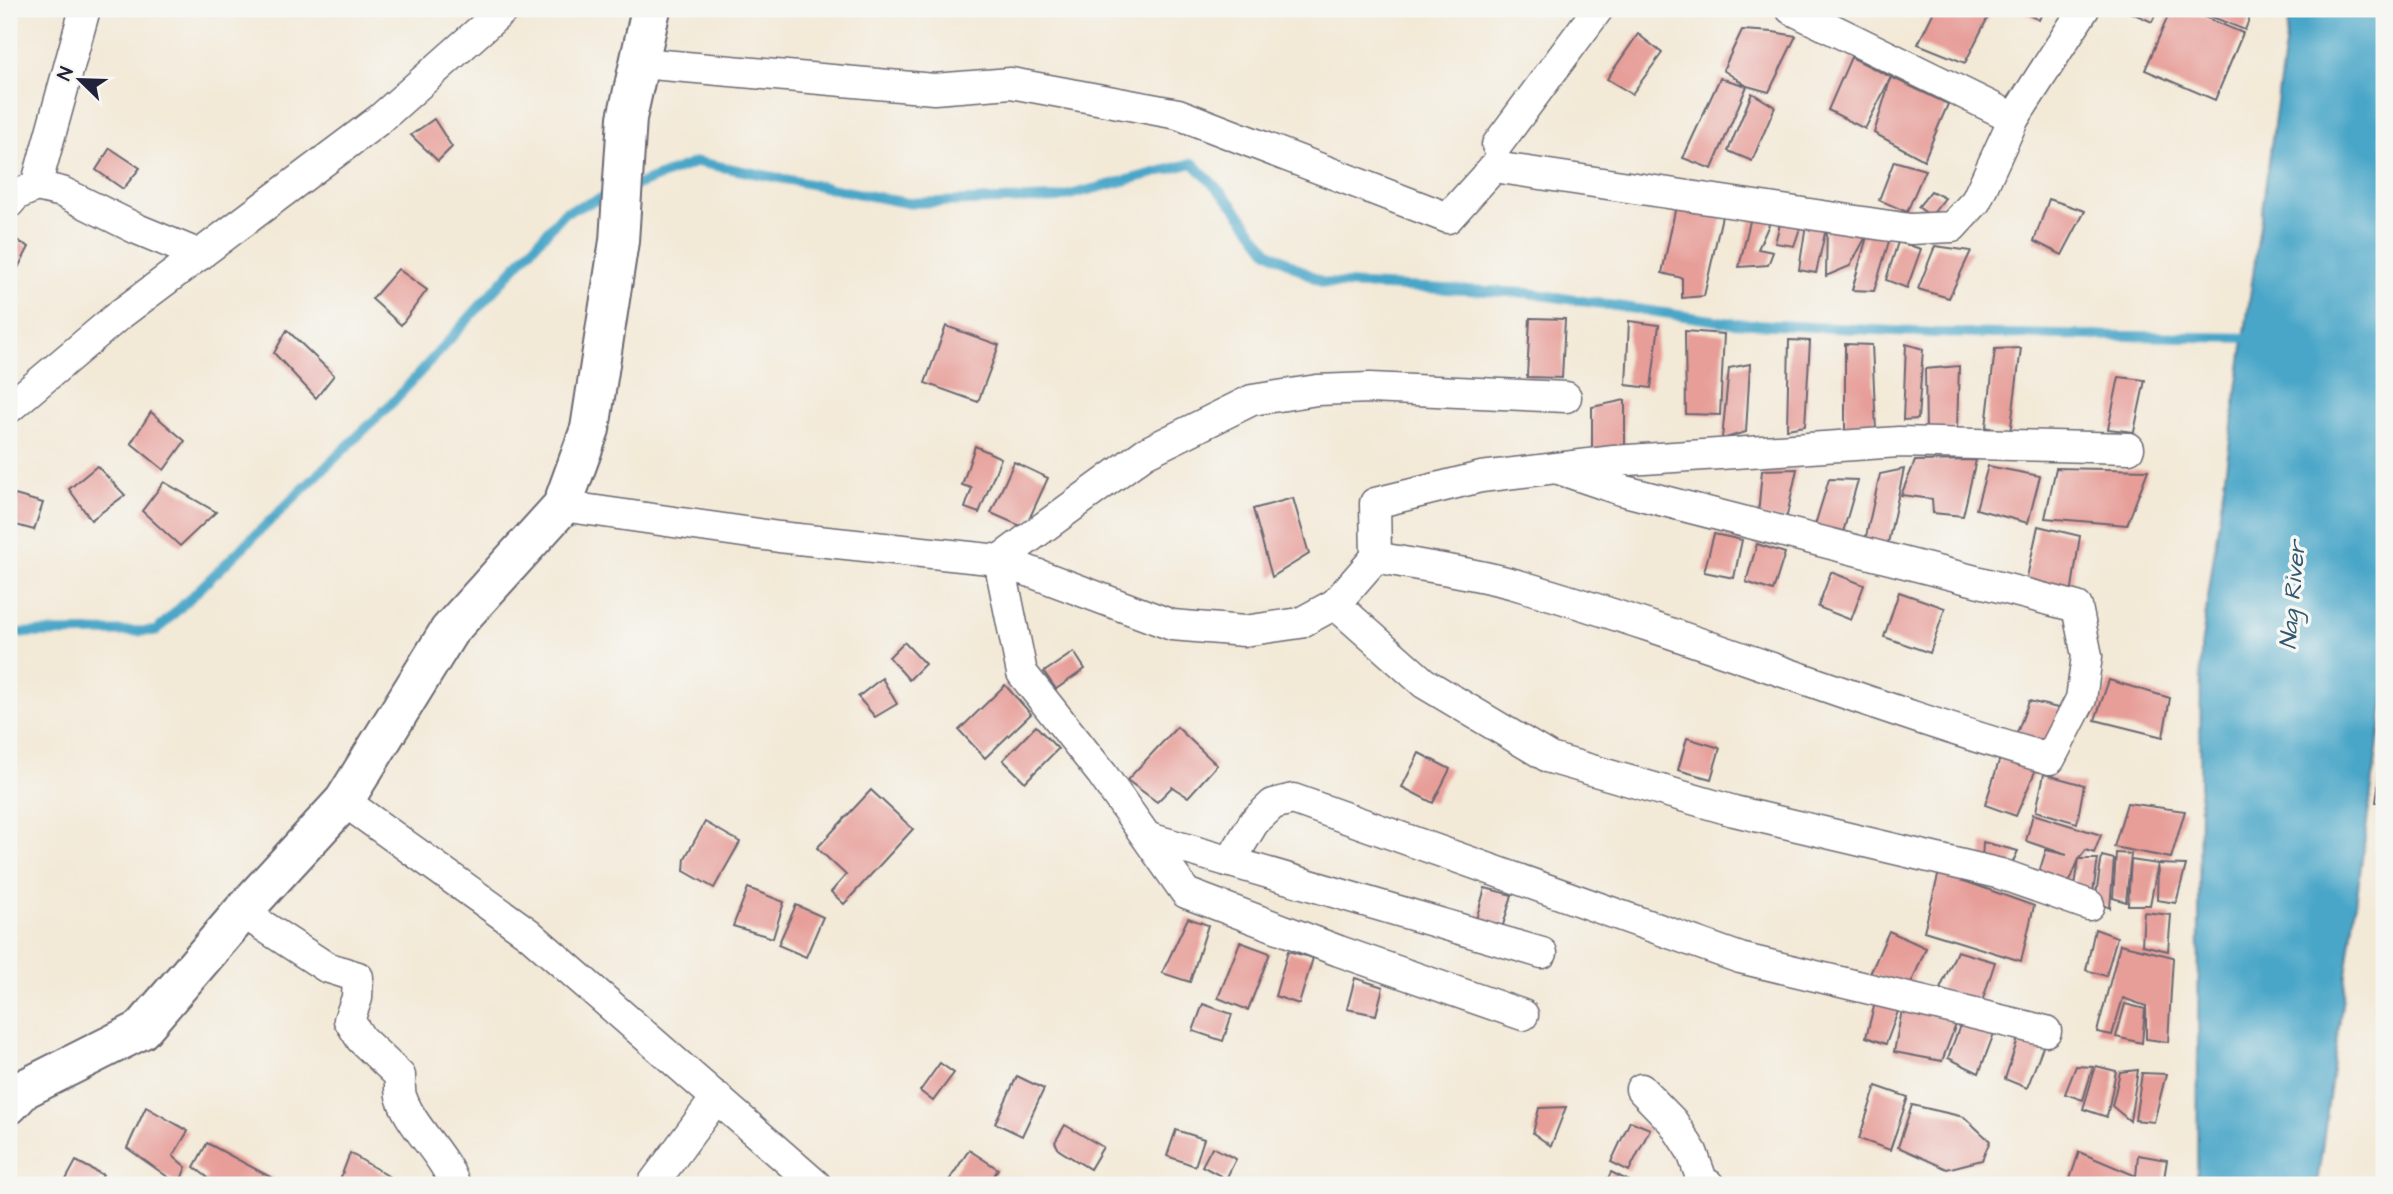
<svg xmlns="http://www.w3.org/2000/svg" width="2393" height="1194" viewBox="0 0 2393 1194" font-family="'Architects Daughter',sans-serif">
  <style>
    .water { fill: #49a6c8; stroke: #366482; stroke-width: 2 }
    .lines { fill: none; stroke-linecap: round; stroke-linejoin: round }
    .stream { stroke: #49a6c8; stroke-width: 10 }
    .building { fill: #e79d98 }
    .street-casing { stroke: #6b6872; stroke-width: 33 }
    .secondary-casing { stroke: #6b6872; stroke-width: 42 }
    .street { stroke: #fff; stroke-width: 30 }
    .secondary { stroke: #fff; stroke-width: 38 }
    .labels { text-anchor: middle; stroke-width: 7; stroke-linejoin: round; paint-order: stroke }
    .water-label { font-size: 24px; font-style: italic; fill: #325773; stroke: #f6f6f2 }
  </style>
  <rect width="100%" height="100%" fill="#f6f6f2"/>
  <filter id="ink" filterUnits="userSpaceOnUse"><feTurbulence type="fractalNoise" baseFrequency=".0143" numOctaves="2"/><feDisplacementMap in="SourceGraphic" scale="14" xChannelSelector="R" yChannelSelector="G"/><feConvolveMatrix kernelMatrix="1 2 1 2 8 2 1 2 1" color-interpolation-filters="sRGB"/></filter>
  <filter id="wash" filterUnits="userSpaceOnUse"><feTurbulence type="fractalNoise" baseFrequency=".00686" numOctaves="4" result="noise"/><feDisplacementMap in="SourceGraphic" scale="28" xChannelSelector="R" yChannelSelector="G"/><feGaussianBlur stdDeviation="1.57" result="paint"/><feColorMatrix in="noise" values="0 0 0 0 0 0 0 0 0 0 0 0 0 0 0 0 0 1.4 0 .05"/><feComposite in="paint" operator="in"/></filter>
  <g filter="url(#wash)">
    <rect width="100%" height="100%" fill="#f3e9d7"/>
    <!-- water -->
    <path class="water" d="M2290,9H2384V700L2317,1185H2197L2201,648Z"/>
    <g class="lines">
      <!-- stream -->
      <g class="stream">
        <path d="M631,187L697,162L907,203L1058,198L1193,163L1232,204L1268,251L1323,283L1528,293L1732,323L1936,333L2258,338"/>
        <path d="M9,633L156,631L394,401L565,212L616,193"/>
      </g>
    </g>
    <g id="blocks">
      <!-- building -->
      <g class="building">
        <path d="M1935,9H1992L1965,63L1918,44Z"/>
        <path d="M2016,9H2044L2039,20Z"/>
        <path d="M2123,9H2158L2152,22Z"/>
        <path d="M2171,9H2185L2243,33L2215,100L2145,70Z"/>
        <path d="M2192,9H2253L2245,30Z"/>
        <path d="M1742,30L1773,32L1796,36L1769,92L1747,86L1712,169L1683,158L1720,78L1747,86L1723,70Z"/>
        <path d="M1638,34L1662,53L1632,94L1607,79Z"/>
        <path d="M1851,57L1891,77L1865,129L1828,110Z"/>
        <path d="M1891,77L1948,104L1924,160L1874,133Z"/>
        <path d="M1752,93L1775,107L1752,161L1728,151Z"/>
        <path d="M434,119L452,147L438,161L411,135Z"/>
        <path d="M110,148L140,168L123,189L96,170Z"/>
        <path d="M1894,161L1925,170L1907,212L1879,200Z"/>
        <path d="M1931,191L1945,198L1931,216L1918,207Z"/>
        <path d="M2049,199L2085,211L2062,255L2034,241Z"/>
        <path d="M1676,206L1722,216L1704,296L1682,298V278L1662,273Z"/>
        <path d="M1783,212L1804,216L1794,246L1775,243Z"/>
        <path d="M1751,217L1772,218L1758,249L1773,252L1768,265L1739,267Z"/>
        <path d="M1806,224H1827L1868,233L1890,238L1874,291L1852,290L1868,233L1850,266L1826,276L1827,224L1816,273L1799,270Z"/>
        <path d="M9,236L29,247L9,285Z"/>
        <path d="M1898,242L1921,249L1907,288L1886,280Z"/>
        <path d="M1935,246L1971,251L1949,298L1918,289Z"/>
        <path d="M398,269L427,290L401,325L372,299Z"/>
        <path d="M1530,318L1565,319L1562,378L1527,377Z"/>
        <path d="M1629,321L1659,325L1651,388L1626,385Z"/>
        <path d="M946,326L999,345L978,402L925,383Z"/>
        <path d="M287,330L334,375L316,398L274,353Z"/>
        <path d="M1685,331L1724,334L1720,415L1686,414Z"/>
        <path d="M1789,340L1810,341L1805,426L1787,429Z"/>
        <path d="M1845,344L1872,345L1876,430L1845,431Z"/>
        <path d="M1906,344L1923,349L1918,419L1903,420Z"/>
        <path d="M2021,348L2010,434L1986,427L1995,349Z"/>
        <path d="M1750,364L1746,432L1722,439L1729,368Z"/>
        <path d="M1959,366L1957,428L1926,432L1925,369Z"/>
        <path d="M2119,377L2145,380L2134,432L2108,429Z"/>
        <path d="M1625,400V447L1592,454V407Z"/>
        <path d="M151,412L185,441L164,470L131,443Z"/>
        <path d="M975,446L1001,458L979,513L965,508L972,488L962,485Z"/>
        <path d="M1976,460L1963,516L1933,513L1932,499L1901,495L1915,461Z"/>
        <path d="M1014,462L1048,478L1025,528L991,513Z"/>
        <path d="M97,466L125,495L91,520L69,489Z"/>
        <path d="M1988,466L2040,476L2028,523L1976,509Z"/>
        <path d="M2056,468L2148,470L2127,525L2045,518Z"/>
        <path d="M1797,469L1786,520L1758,516L1762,470Z"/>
        <path d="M1904,469L1887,548L1865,541L1880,474Z"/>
        <path d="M1829,479L1858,480L1842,536L1815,525Z"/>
        <path d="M164,482L216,512L180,546L142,511Z"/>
        <path d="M15,495L43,503L34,530L9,523V513Z"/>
        <path d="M1293,498L1309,554L1272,577L1253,509Z"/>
        <path d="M2038,526L2080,536L2070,601L2026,582Z"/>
        <path d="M1714,534L1742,540L1734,578L1704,572Z"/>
        <path d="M1757,544L1785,553L1773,591L1746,582Z"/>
        <path d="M1831,572L1864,585L1851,620L1818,607Z"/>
        <path d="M1899,592L1945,608L1930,653L1884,637Z"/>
        <path d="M904,642L925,664L909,680L889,657Z"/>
        <path d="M1074,652L1085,669L1056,689L1044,672Z"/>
        <path d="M882,678L897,704L875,717L858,697Z"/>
        <path d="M2109,680L2170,698L2163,737L2095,720Z"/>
        <path d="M1005,685L1031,714L985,758L959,730Z"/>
        <path d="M2029,701L2070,711L2048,754L2014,741Z"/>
        <path d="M1036,726L1058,749L1025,782L1003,760Z"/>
        <path d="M1177,727L1217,765L1188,797L1172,787L1157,802L1127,780Z"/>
        <path d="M1687,738L1720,748L1711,779L1678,770Z"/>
        <path d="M1419,753L1450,769L1433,803L1402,787Z"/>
        <path d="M2000,758L2037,767L2016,816L1985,805Z"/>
        <path d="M2381,767L2384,768V804L2376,802Z"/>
        <path d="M2044,774L2084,785L2077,823L2036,811Z"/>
        <path d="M871,790L913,829L844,904L831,892L846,875L817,848Z"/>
        <path d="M2127,803L2185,811L2171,858L2114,847Z"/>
        <path d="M2033,814L2101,835L2094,853L2086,850L2079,859H2098L2092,899L2074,893L2079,859L2066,891L2037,879L2046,850L2067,855L2026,841Z"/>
        <path d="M705,822L740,842L714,888L684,871L685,858Z"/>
        <path d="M1983,842L2018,851L2009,870L1982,862Z"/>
        <path d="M2116,853L2131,854L2126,902L2113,898Z"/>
        <path d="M2102,856L2114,859L2110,908L2095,901Z"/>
        <path d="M2131,860L2158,864L2150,905H2128Z"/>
        <path d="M2158,864L2186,865L2176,903L2157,900Z"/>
        <path d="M1939,872L2034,906L2021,961L1924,931Z"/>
        <path d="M748,888L784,902L773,938L733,926Z"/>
        <path d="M1485,888L1512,895L1503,925L1489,927L1475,923Z"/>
        <path d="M796,905L823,917L806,957L778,945Z"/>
        <path d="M2144,912L2171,915L2168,951L2142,945Z"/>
        <path d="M1188,918L1208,925L1190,982L1162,973Z"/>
        <path d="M2095,929L2117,937L2106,976L2086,970Z"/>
        <path d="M1889,931L1926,948L1909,989L1870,974Z"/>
        <path d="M1240,942L1270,953L1248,1010L1218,998Z"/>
        <path d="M2120,944L2173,957L2168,1042L2146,1039V1006L2123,998L2112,1035L2097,1032Z"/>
        <path d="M1288,951L1313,958L1299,1004L1275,996Z"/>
        <path d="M1957,951L1995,962L1981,1005L1940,989Z"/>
        <path d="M1355,978L1383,987L1376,1015L1347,1009Z"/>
        <path d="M1876,999L1900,1006L1886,1044L1866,1037Z"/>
        <path d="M1203,1004L1232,1014L1223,1041L1193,1031Z"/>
        <path d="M2125,1004L2145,1009L2142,1043L2116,1037Z"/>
        <path d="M1903,1005L1958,1019L1942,1061L1894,1052Z"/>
        <path d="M1962,1020L1996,1028L1979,1073L1948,1058Z"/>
        <path d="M2019,1036L2044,1044L2027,1088L2005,1079Z"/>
        <path d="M940,1063L954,1073L933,1101L920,1091Z"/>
        <path d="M2076,1066L2093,1067L2083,1100L2065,1094Z"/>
        <path d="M2096,1066L2116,1071L2107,1117L2083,1109Z"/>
        <path d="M2138,1070L2130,1121L2112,1106L2120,1072Z"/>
        <path d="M2142,1073L2166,1074L2154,1122L2135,1120Z"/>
        <path d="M1017,1076L1044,1089L1022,1136L995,1123Z"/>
        <path d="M1876,1086L1908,1097L1890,1150L1859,1139Z"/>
        <path d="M1912,1105L1964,1117L1990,1141L1982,1160L1947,1169L1898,1147Z"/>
        <path d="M146,1107L188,1131L173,1156L186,1167L179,1185L127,1148Z"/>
        <path d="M1566,1107L1551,1146L1533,1133L1539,1108Z"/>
        <path d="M1630,1121L1650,1129L1629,1171L1611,1162Z"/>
        <path d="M1065,1125L1103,1147L1090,1169L1059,1150L1055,1142Z"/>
        <path d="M1176,1130L1204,1139L1195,1166L1167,1156Z"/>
        <path d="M207,1143L285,1185H202L207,1177L194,1167Z"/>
        <path d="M1212,1147L1236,1159L1226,1179L1202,1166Z"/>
        <path d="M969,1150L998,1169L988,1185H946Z"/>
        <path d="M2079,1152L2136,1176L2138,1155L2167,1160L2163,1185H2068Z"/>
        <path d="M350,1153L403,1185H338Z"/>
        <path d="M76,1161L103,1175L97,1185H63Z"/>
        <path d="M1611,1172L1637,1185H1605Z"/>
      </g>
    </g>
  </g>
  <g filter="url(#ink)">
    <use href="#blocks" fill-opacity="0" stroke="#6b6872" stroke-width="2"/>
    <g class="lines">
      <!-- street casing -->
      <g class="street-casing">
        <g id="street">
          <path d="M1791,9L2014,118L2084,9"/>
          <path d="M640,63L934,89L1011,83L1178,114L1448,218L1494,167L1910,229L1952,227L1976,201L2014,118"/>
          <path d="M1497,145L1598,9"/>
          <path d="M36,186L85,9"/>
          <path d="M9,203L16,195L36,186L62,192L137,229L200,255"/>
          <path d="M9,408L118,316L380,119L504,9"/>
          <path d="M562,506L779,537L999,560L1172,625L1244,631L1300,623L1335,604L1424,683L1550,758L1734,811L2001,874L2089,905"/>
          <path d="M1376,557L1375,503L1481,477L1614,461L1899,442L2129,448"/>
          <path d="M1335,604L1376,557C1424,567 1474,572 1521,586C1700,638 1872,708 2050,759L2081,699L2087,656L2077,607L1621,490L1556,468"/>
          <path d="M344,801L528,933L816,1185"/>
          <path d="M1149,838L1542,953"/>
          <path d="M1230,862L1254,822L1273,804L1293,799L1740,958L2046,1031"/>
          <path d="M242,912L326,967L358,977L357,998L349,1020L361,1039L400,1076C400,1083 399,1092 402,1099C413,1129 442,1152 455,1185"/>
          <path d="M1523,1015L1339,951L1186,893L1102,774L1022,673L999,560L1145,453L1252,400L1317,390L1370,388L1566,397"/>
          <path d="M1641,1089L1673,1122L1692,1152L1703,1183L1709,1185"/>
          <path d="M652,1185L717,1097"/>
        </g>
      </g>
      <!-- secondary casing -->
      <g class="secondary-casing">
        <path id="secondary" d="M9,1105L24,1089L141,1030L242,912L344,801L449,631L562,506L590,429L619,241L627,118L651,9"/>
      </g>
      <!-- street -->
      <use href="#street" class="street"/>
      <!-- secondary -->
      <use href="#secondary" class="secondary"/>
    </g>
  </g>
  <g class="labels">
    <!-- water labels -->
    <g class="water-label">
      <text transform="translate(2292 595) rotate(-85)" y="8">Nag River</text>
    </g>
  </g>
  <!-- margin -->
  <rect width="2393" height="1194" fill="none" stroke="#f6f6f2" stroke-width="35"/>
  <!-- north arrow -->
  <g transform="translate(80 80) rotate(293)" stroke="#f6f6f2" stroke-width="5" paint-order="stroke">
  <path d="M0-5L12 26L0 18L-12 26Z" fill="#22223b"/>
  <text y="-10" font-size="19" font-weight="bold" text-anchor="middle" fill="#22223b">N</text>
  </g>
</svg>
